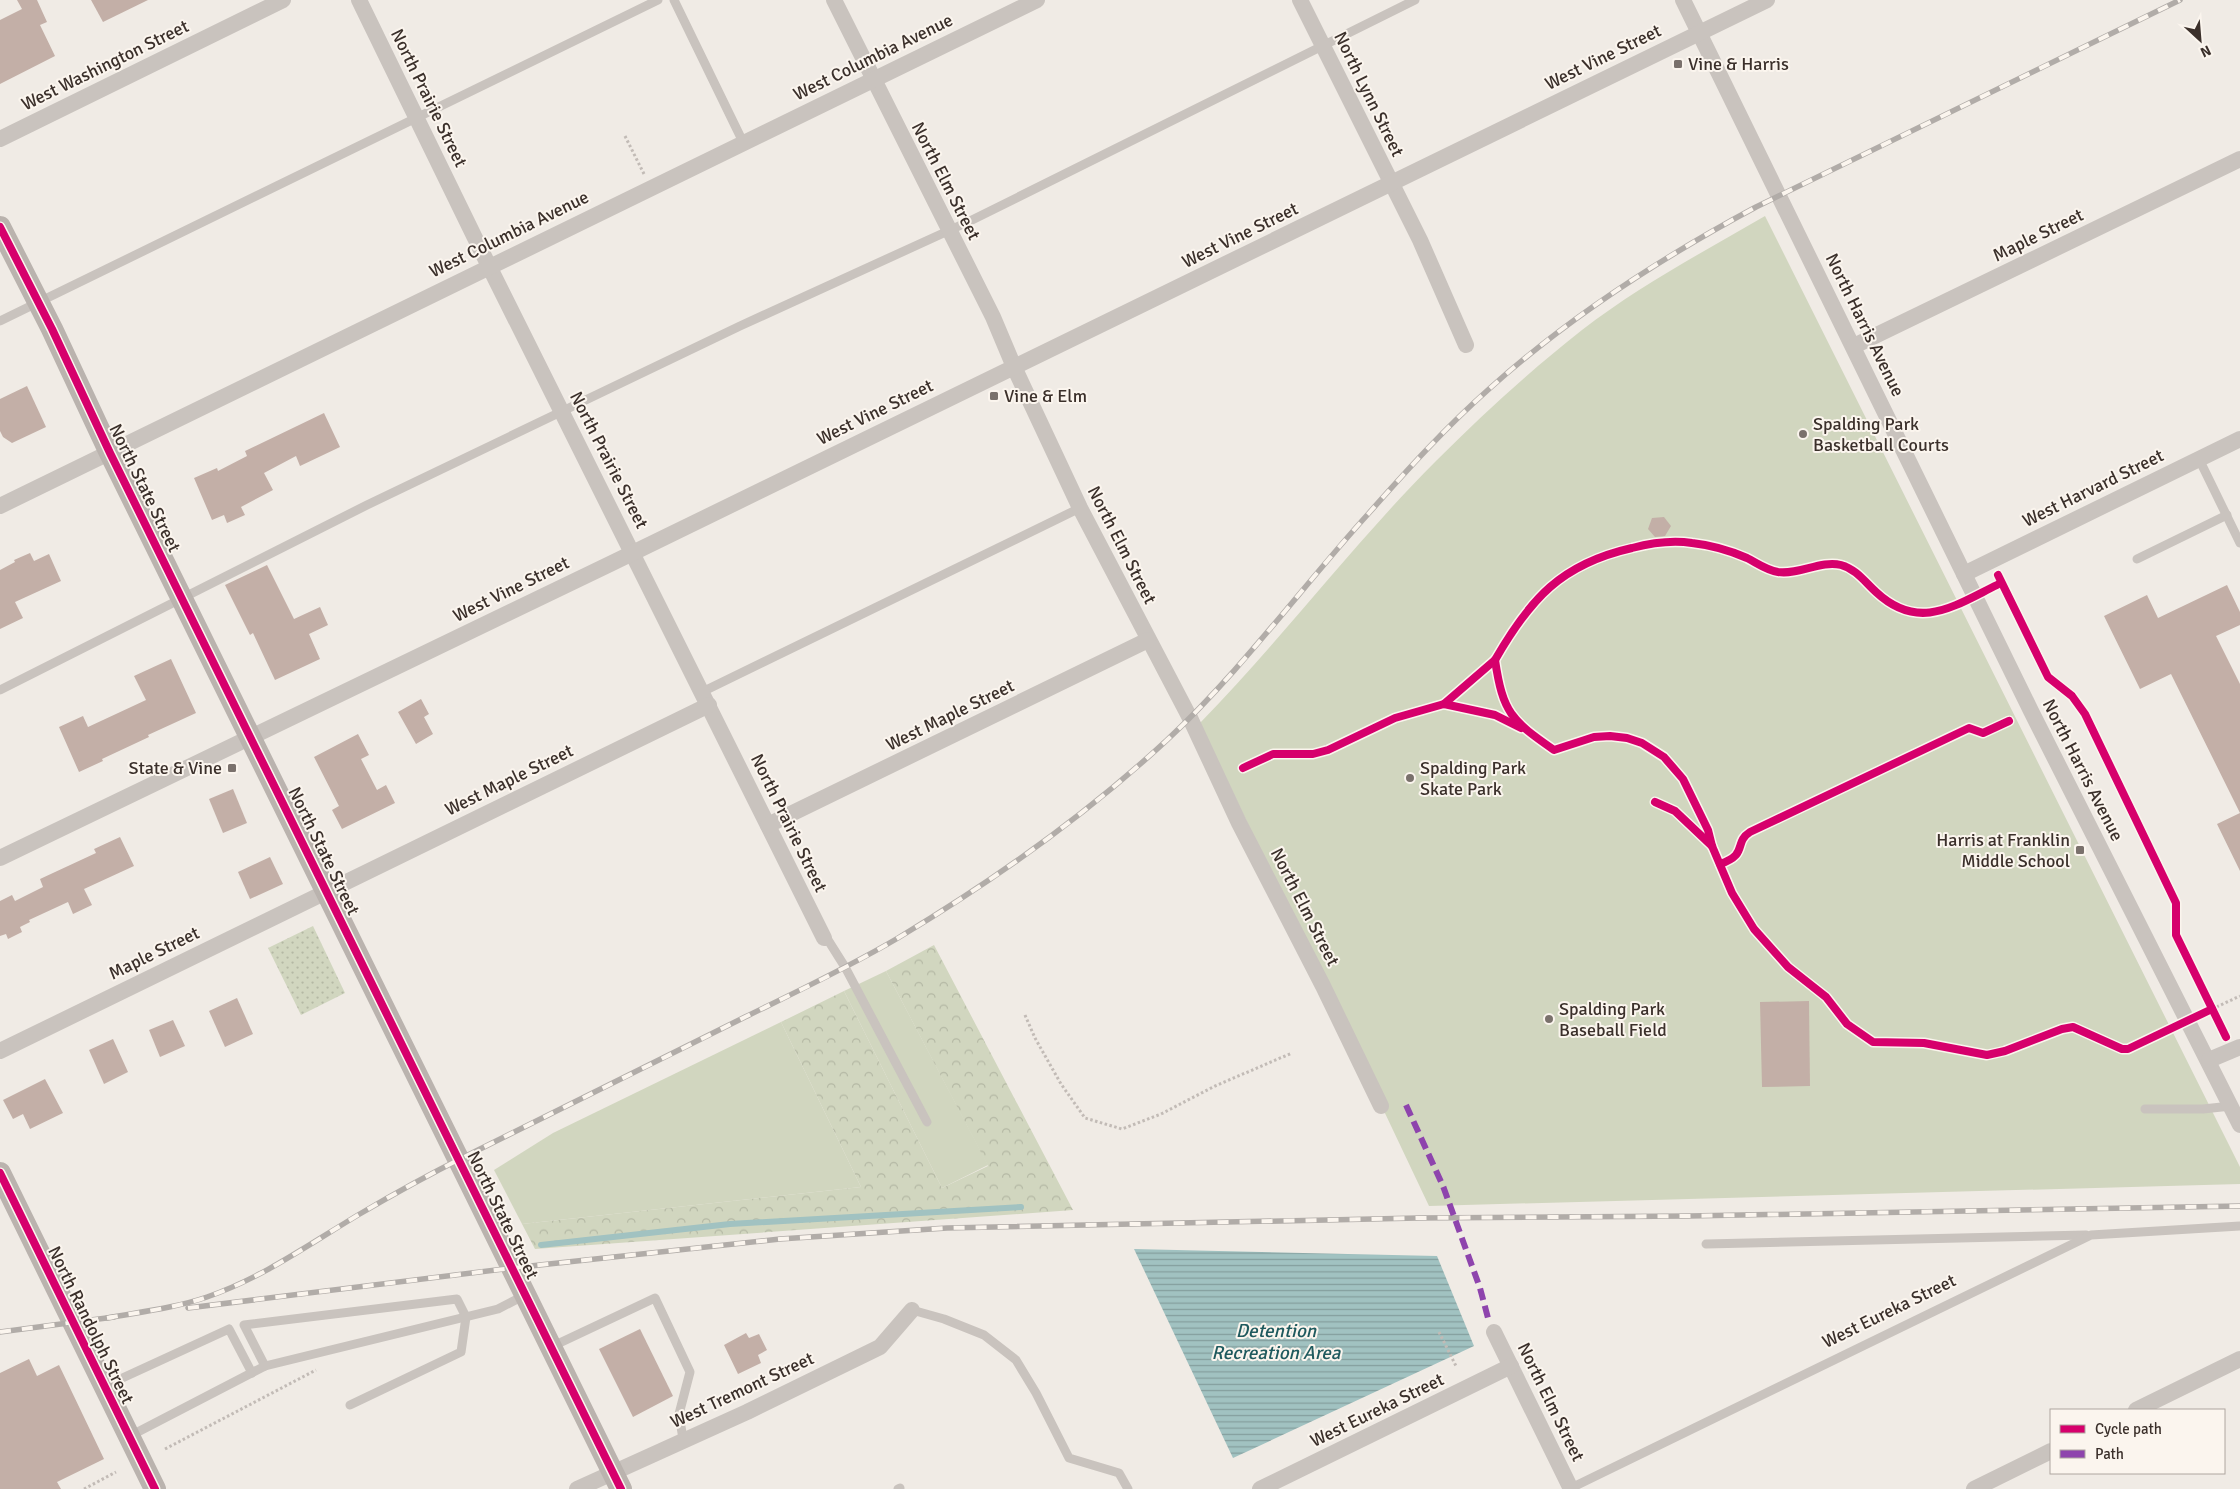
<svg xmlns="http://www.w3.org/2000/svg" width="2240" height="1489" viewBox="0 0 2240 1489" font-family="Signika,sans-serif">
  <style>
    .green { fill: #d1d6bf }
    .forest { fill: url(#forest-crowns) }
    .garden { fill: url(#garden-dots) }
    .water { fill: url(#water-rules) }
    .lines { fill: none; stroke-linecap: round; stroke-linejoin: round }
    .stream { stroke: #a1c2c1; stroke-width: 6 }
    .building { fill: #c3afa7 }
    .path { stroke: #c2bbb6; stroke-width: 3; stroke-dasharray: 2.5 2.5; stroke-linecap: butt }
    .lane { stroke: #c9c3be; stroke-width: 9 }
    .street { stroke: #c9c3be; stroke-width: 16 }
    .secondary { stroke: #bab3ae; stroke-width: 22 }
    .rail-casing { stroke: #b1aca8; stroke-width: 5.5 }
    .rail { stroke: #fbf5ee; stroke-width: 4; stroke-dasharray: 11; stroke-linecap: butt }
    .quiet { stroke: #8e44ad; stroke-width: 6; stroke-dasharray: 12 6; stroke-linecap: butt }
    .cycleway-casing { stroke: #fbf5ee; stroke-width: 11 }
    .cycleway { stroke: #d6006c; stroke-width: 8 }
    .poi-dot { fill: #7a716c; stroke: #fbf5ee; stroke-width: 2 }
    .labels { text-anchor: middle; stroke-width: 4; stroke-linejoin: round; paint-order: stroke }
    .street-label { font-size: 18px; fill: #3b302b; stroke: #fbf5ee }
    .poi-label { font-size: 18px; fill: #3b302b; stroke: #fbf5ee; text-anchor: start }
    .water-label { font-size: 19px; font-style: italic; fill: #1f5a5e; stroke: #fbf5ee }
  </style>
  <defs>
    <pattern id="forest-crowns" width="20" height="18" patternUnits="userSpaceOnUse" patternTransform="scale(1.25)"><rect width="20" height="18" fill="#d1d6bf"/><path d="M2 6a3 3 0 1 1 6 0M12 15a3 3 0 1 1 6 0" fill="none" stroke="#b4b8a4"/></pattern>
    <pattern id="garden-dots" width="8" height="8" patternUnits="userSpaceOnUse" patternTransform="scale(1.25)"><rect width="8" height="8" fill="#d1d6bf"/><path d="M2 2h.1M6 6h.1" fill="none" stroke="#b4b8a4" stroke-width="1.8" stroke-linecap="round"/></pattern>
    <pattern id="water-rules" width="6" height="5" patternUnits="userSpaceOnUse" patternTransform="scale(1.25)"><rect width="6" height="5" fill="#a1c2c1"/><path d="M0 2.5h6" fill="none" stroke="#849e9d"/></pattern>
  </defs>
  <rect width="100%" height="100%" fill="#f0ebe5"/>
  <!-- green -->
  <g class="green">
    <path d="M1765,216L2240,1167V1184L1429,1206L1200,723C1282,639 1353,544 1436,461C1482,415 1531,370 1582,330C1639,286 1703,252 1765,216Z"/>
    <path d="M886,971L988,1165L942,1188L844,991Z"/>
    <path d="M781,1022L861,1187L522,1224L494,1170L553,1133Z"/>
  </g>
  <!-- forest -->
  <path class="forest" d="M934,945L1073,1210L535,1249L522,1224L861,1187L781,1022L844,991L942,1188L988,1166L886,971Z"/>
  <!-- garden -->
  <path class="garden" d="M313,926L345,993L301,1015L268,948Z"/>
  <!-- water -->
  <path class="water" d="M1134,1249L1437,1256L1474,1346L1233,1458Z"/>
  <g class="lines">
    <!-- stream -->
    <path class="stream" d="M541,1245L730,1224L1021,1207"/>
  </g>
  <!-- building -->
  <g class="building">
    <path d="M17,0H37L47,22L40,25L55,56L0,84V20L22,9Z"/>
    <path d="M91,0H148L103,22Z"/>
    <path d="M27,386L46,427L12,443L3,437L0,431V399Z"/>
    <path d="M324,413L340,447L300,466L296,456L264,473L273,490L241,507L245,515L227,523L224,515L212,520L194,478L217,468L218,471L247,456L245,451Z"/>
    <path d="M1664,517L1671,526L1665,536L1655,537L1648,529L1652,518Z"/>
    <path d="M30,553L34,561L49,554L61,581L15,602L23,618L0,629V570L15,562L14,560Z"/>
    <path d="M267,565L294,619L320,607L328,625L309,634L320,659L275,680L253,633L250,635L225,585Z"/>
    <path d="M2227,585L2240,612V625L2216,636L2240,684V871L2217,824L2240,813L2171,674L2140,689L2104,616L2147,595L2158,618Z"/>
    <path d="M171,659L196,713L148,735L149,737L102,759L103,761L79,772L59,727L83,716L88,727L146,700L134,676Z"/>
    <path d="M421,699L429,714L424,717L433,734L416,744L398,712Z"/>
    <path d="M358,734L369,755L361,759L377,790L386,785L395,803L342,829L332,810L339,806L314,757Z"/>
    <path d="M233,789L247,823L223,833L209,799Z"/>
    <path d="M120,837L134,866L84,889L92,905L73,914L68,902L29,920L30,922L20,927L22,932L8,939L6,934L0,936V901L12,895L15,901L43,887L40,879L96,853L94,849Z"/>
    <path d="M270,857L283,884L250,899L238,872Z"/>
    <path d="M237,998L253,1034L225,1047L209,1011Z"/>
    <path d="M1809,1001L1810,1086L1762,1087L1760,1002Z"/>
    <path d="M173,1020L185,1046L160,1057L149,1030Z"/>
    <path d="M113,1039L128,1072L104,1084L89,1050Z"/>
    <path d="M45,1079L63,1113L30,1129L23,1114L13,1119L3,1100Z"/>
    <path d="M640,1329L673,1396L633,1417L599,1349Z"/>
    <path d="M746,1333L749,1338L759,1334L767,1350L758,1355L761,1363L738,1374L724,1345Z"/>
    <path d="M29,1359L37,1376L59,1365L104,1459L57,1482L61,1489H0V1373Z"/>
  </g>
  <g class="lines">
    <!-- path -->
    <g class="path">
      <path d="M625,136L644,174"/>
      <path d="M2212,1009L2240,996"/>
      <path d="M1025,1015L1035,1038L1061,1084L1085,1118L1122,1129L1161,1114L1215,1086L1292,1053"/>
      <path d="M1439,1332L1456,1366"/>
      <path d="M165,1449L316,1370"/>
      <path d="M84,1489L116,1472"/>
    </g>
    <!-- lane -->
    <g class="lane">
      <path d="M674,0L743,142"/>
      <path d="M0,321L658,0"/>
      <path d="M2199,459L2240,543"/>
      <path d="M2137,559L2227,515"/>
      <path d="M0,690L367,505L740,326L972,220L1415,0"/>
      <path d="M702,692L1080,508"/>
      <path d="M824,938L828,940L845,967L927,1122"/>
      <path d="M2145,1109H2203L2231,1106"/>
      <path d="M1706,1244L2086,1235"/>
      <path d="M912,1310L944,1319L984,1335L1016,1360L1036,1393L1069,1458L1119,1473L1128,1489"/>
      <path d="M551,1347L655,1298L690,1372L679,1414L683,1439"/>
      <path d="M265,1366L244,1325L457,1299L466,1317L461,1352L350,1405"/>
      <path d="M105,1386L229,1329L252,1373"/>
      <path d="M130,1436L265,1366L498,1309L525,1295"/>
      <path d="M1571,1488L2091,1235L2240,1226"/>
      <path d="M898,1489L900,1488"/>
    </g>
    <!-- street -->
    <g class="street">
      <path d="M359,0L475,238L824,938"/>
      <path d="M834,0L993,317L1014,367L1080,508L1190,718L1239,823L1323,986L1381,1106"/>
      <path d="M1300,0L1420,240L1466,345"/>
      <path d="M1683,0L2031,711L2240,1125"/>
      <path d="M0,139L283,0"/>
      <path d="M1854,346L2240,159"/>
      <path d="M0,506L1037,0"/>
      <path d="M1964,574L2240,439"/>
      <path d="M768,825L1148,640"/>
      <path d="M0,858L610,564L1767,0"/>
      <path d="M0,1051L709,705"/>
      <path d="M2209,1060L2240,1047"/>
      <path d="M1494,1332L1571,1489"/>
      <path d="M2136,1410L2240,1359"/>
      <path d="M577,1489L747,1412L880,1347L912,1310"/>
      <path d="M1260,1489L1511,1366"/>
      <path d="M1974,1489L2051,1451"/>
    </g>
    <!-- secondary -->
    <g class="secondary">
      <path d="M0,227L52,329L110,453L621,1489"/>
      <path d="M0,1173L155,1489"/>
    </g>
    <!-- rail casing -->
    <g class="rail-casing">
      <g id="rail">
        <path d="M188,1308L512,1268L780,1239L947,1228L1418,1218L1689,1216L2240,1206"/>
        <path d="M107,1318C140,1312 175,1308 207,1297C262,1278 308,1245 358,1215C392,1195 428,1175 464,1157C558,1110 652,1064 745,1017C796,992 849,967 898,938C993,881 1086,815 1167,740C1241,671 1301,588 1369,513C1407,470 1446,427 1489,389C1569,317 1661,258 1756,207L2180,0"/>
        <path d="M0,1332L114,1317"/>
      </g>
    </g>
    <!-- rail -->
    <use href="#rail" class="rail"/>
    <!-- quiet -->
    <path class="quiet" d="M1406,1105L1443,1186L1480,1288L1488,1318"/>
    <!-- cycleway casing -->
    <g class="cycleway-casing">
      <g id="cycleway">
        <path d="M0,227L52,329L110,453L621,1489"/>
        <path d="M1998,575L2048,677L2072,696L2085,714L2176,903V935L2226,1037"/>
        <path d="M1997,585C1954,606 1919,632 1876,592C1865,582 1856,569 1841,565C1821,560 1799,575 1778,572C1766,570 1757,563 1747,558C1731,551 1710,545 1692,543C1672,540 1651,543 1632,548C1561,564 1530,599 1495,660C1503,713 1511,720 1554,750L1594,737L1610,736L1627,738L1642,743L1664,757L1683,779L1708,830L1712,846L1732,893L1754,929L1788,967L1826,997L1847,1024L1873,1042L1924,1043L1987,1055L2005,1051L2062,1029L2073,1027L2122,1049H2128L2212,1009"/>
        <path d="M1444,704L1495,660"/>
        <path d="M1243,768L1273,754H1313L1328,750L1395,718L1444,704L1495,715L1521,728"/>
        <path d="M1655,802L1675,811L1712,846"/>
        <path d="M1720,864C1749,854 1733,843 1750,832L1969,728L1983,733L2009,721"/>
        <path d="M0,1173L155,1489"/>
      </g>
    </g>
    <!-- cycleway -->
    <use href="#cycleway" class="cycleway"/>
  </g>
  <!-- markers -->
  <g class="poi-dot">
    <rect x="1673" y="59" width="10" height="10" rx="2.5"/>
    <rect x="989" y="391" width="10" height="10" rx="2.5"/>
    <circle cx="1803" cy="434" r="5"/>
    <rect x="227" y="763" width="10" height="10" rx="2.5"/>
    <circle cx="1410" cy="778" r="5"/>
    <rect x="2075" y="845" width="10" height="10" rx="2.5"/>
    <circle cx="1549" cy="1019" r="5"/>
  </g>
  <g class="labels">
    <!-- street labels -->
    <g class="street-label">
      <text transform="translate(873 57) rotate(-26)" y="6">West Columbia Avenue</text>
      <text transform="translate(1603 57) rotate(-26)" y="6">West Vine Street</text>
      <text transform="translate(105 65) rotate(-26)" y="6">West Washington Street</text>
      <text transform="translate(1369 94) rotate(64)" y="6">North Lynn Street</text>
      <text transform="translate(429 98) rotate(64)" y="6">North Prairie Street</text>
      <text transform="translate(946 181) rotate(63)" y="6">North Elm Street</text>
      <text transform="translate(509 234) rotate(-26)" y="6">West Columbia Avenue</text>
      <text transform="translate(1240 235) rotate(-26)" y="6">West Vine Street</text>
      <text transform="translate(2038 235) rotate(-26)" y="6">Maple Street</text>
      <text transform="translate(1865 325) rotate(64)" y="6">North Harris Avenue</text>
      <text transform="translate(875 412) rotate(-26)" y="6">West Vine Street</text>
      <text transform="translate(609 460) rotate(63)" y="6">North Prairie Street</text>
      <text transform="translate(145 488) rotate(64)" y="6">North State Street</text>
      <text transform="translate(2093 488) rotate(-26)" y="6">West Harvard Street</text>
      <text transform="translate(1122 545) rotate(63)" y="6">North Elm Street</text>
      <text transform="translate(511 589) rotate(-26)" y="6">West Vine Street</text>
      <text transform="translate(950 715) rotate(-26)" y="6">West Maple Street</text>
      <text transform="translate(2083 770) rotate(63)" y="6">North Harris Avenue</text>
      <text transform="translate(509 780) rotate(-26)" y="6">West Maple Street</text>
      <text transform="translate(789 823) rotate(64)" y="6">North Prairie Street</text>
      <text transform="translate(324 851) rotate(64)" y="6">North State Street</text>
      <text transform="translate(1305 907) rotate(63)" y="6">North Elm Street</text>
      <text transform="translate(154 953) rotate(-26)" y="6">Maple Street</text>
      <text transform="translate(503 1215) rotate(64)" y="6">North State Street</text>
      <text transform="translate(1889 1311) rotate(-26)" y="6">West Eureka Street</text>
      <text transform="translate(91 1325) rotate(64)" y="6">North Randolph Street</text>
      <text transform="translate(742 1390) rotate(-25)" y="6">West Tremont Street</text>
      <text transform="translate(1551 1402) rotate(64)" y="6">North Elm Street</text>
      <text transform="translate(1377 1410) rotate(-26)" y="6">West Eureka Street</text>
    </g>
    <!-- poi labels -->
    <g class="poi-label">
      <text x="1688" y="70">Vine &amp; Harris</text>
      <text x="1004" y="402">Vine &amp; Elm</text>
      <text x="1813" y="430">Spalding Park<tspan x="1813" dy="21">Basketball Courts</tspan></text>
      <text x="222" y="774" text-anchor="end">State &amp; Vine</text>
      <text x="1420" y="774">Spalding Park<tspan x="1420" dy="21">Skate Park</tspan></text>
      <text x="2070" y="846" text-anchor="end">Harris at Franklin<tspan x="2070" dy="21">Middle School</tspan></text>
      <text x="1559" y="1015">Spalding Park<tspan x="1559" dy="21">Baseball Field</tspan></text>
    </g>
    <!-- water labels -->
    <g class="water-label">
      <text x="1276" y="1337">Detention<tspan x="1276" dy="22">Recreation Area</tspan></text>
    </g>
  </g>
  <!-- legend -->
  <rect x="2050" y="1409" width="175" height="65" fill="#fbf5ee" stroke="#aea6a0"/>
  <rect x="2060" y="1425" width="25" height="8" fill="#d6006c" stroke="#aea6a0"/>
  <text x="2095" y="1434" font-size="15" fill="#3b302b">Cycle path</text>
  <rect x="2060" y="1450" width="25" height="8" fill="#8e44ad" stroke="#aea6a0"/>
  <text x="2095" y="1459" font-size="15" fill="#3b302b">Path</text>
  <!-- north arrow -->
  <g transform="translate(2200 40) rotate(154)" stroke="#fbf5ee" stroke-width="4" paint-order="stroke">
  <path d="M0-4L9 19L0 12L-9 19Z" fill="#3b302b"/>
  <text y="-8" font-size="14" font-weight="bold" text-anchor="middle" fill="#3b302b">N</text>
  </g>
</svg>
